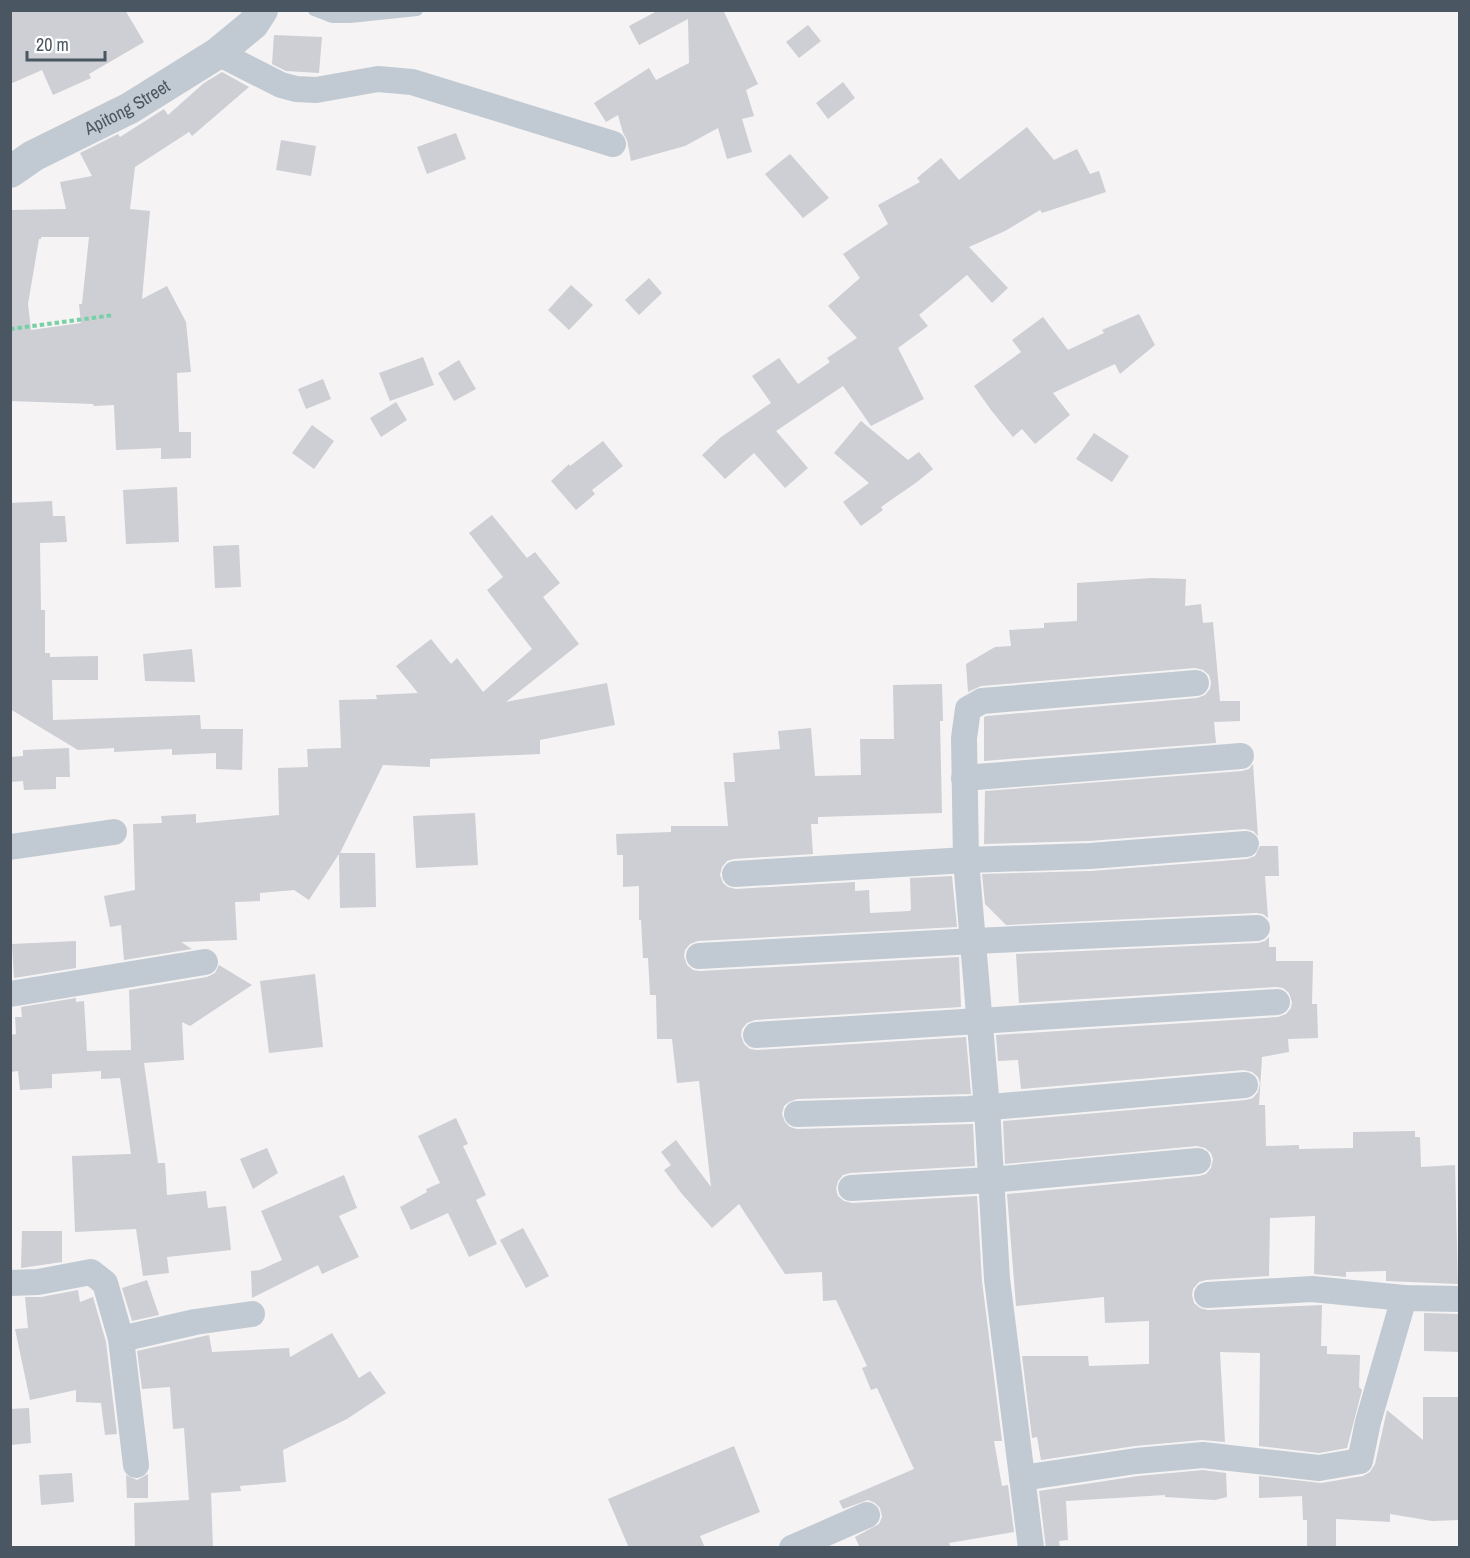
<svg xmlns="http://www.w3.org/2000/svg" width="1470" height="1558" viewBox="0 0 1470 1558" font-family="'Archivo Narrow',sans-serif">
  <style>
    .building { fill: #cdcfd5; fill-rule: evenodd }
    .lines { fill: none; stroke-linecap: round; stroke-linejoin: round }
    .path { stroke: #7ad0a6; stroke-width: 4; stroke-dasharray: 4.5 3; stroke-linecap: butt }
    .service { stroke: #c1cad2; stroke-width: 12 }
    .minor { stroke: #c1cad2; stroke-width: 26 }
    .tertiary { stroke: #c1cad2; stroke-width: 32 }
    .labels { text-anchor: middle; stroke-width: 4.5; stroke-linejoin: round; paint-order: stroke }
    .street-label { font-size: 18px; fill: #4a5661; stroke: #fff }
  </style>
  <rect width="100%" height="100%" fill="#f5f3f3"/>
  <!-- building -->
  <g class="building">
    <path d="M10,10H125L144,42L89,74L91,78L53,95L42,70L10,84Z"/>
    <path d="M659,10H723L758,84L746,90L754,116L742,119L752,152L727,159L718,128L685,146L631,161L627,140L623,133L618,115L606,122L594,103L649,68L656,80L689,63L688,19L639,45L629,26Z"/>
    <path d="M808,25L821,41L799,58L786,42Z"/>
    <path d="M274,35L322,37L319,73L286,71L272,64Z"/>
    <path d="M222,72L249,87L192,136L189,132L135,167L130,209L150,211L142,299L167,286L186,322L191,372L177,373L179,432H191V458L161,459V448L116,450L114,405L94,406L93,404L10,401V210L66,209L60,182L92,176L80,153L118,134L120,137L164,109L168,115L204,83ZM41,237H89L82,304H79L81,323L31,330L28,304L39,239H41Z"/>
    <path d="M843,82L855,98L828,119L816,103Z"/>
    <path d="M1027,127L1054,160L1077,149L1090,174L1099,171L1106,192L1042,213L1040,210L1005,231L969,247L1008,288L992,303L967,275L919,315L928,326L898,348L924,399L871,426L843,386L776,431L808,468L785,488L754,453L725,479L702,455L721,437L771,403L752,376L779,358L798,384L830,362L827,358L857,338L828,306L860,278L843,254L888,224L878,205L920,182L917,178L941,158L959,180Z"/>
    <path d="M456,133L466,159L427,174L417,147Z"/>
    <path d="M281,140L316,146L311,176L276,170Z"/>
    <path d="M790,154L829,198L803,218L765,174Z"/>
    <path d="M649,278L662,293L639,315L625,300Z"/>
    <path d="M571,285L593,305L569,330L548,310Z"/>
    <path d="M1139,314L1155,345L1120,374L1115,364L1053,393L1070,415L1035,444L1022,429L1013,437L991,410L974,386L1021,352L1012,340L1043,317L1068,350L1104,333L1102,330Z"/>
    <path d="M423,357L434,385L390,401L379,373Z"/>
    <path d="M459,360L476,389L454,401L438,373Z"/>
    <path d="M323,379L331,399L306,409L298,389Z"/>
    <path d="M396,402L407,420L381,437L370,418Z"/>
    <path d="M861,421L908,460L919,452L933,469L917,482L881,507L883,510L861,526L843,502L869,483L834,453Z"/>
    <path d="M312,425L334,441L314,469L292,453Z"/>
    <path d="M1094,433L1129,456L1112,482L1076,459Z"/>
    <path d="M603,441L623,466L592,490L595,494L576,510L551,481L569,464L570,466Z"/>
    <path d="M177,487L179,542L126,544L123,490Z"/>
    <path d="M52,501L53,516H65L67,542L40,543L41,610H45V653H50V657L98,656V680H52L53,720L200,715L201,729H243L242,770L216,769V753L172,755V749L114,752V748L78,750L10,709V503Z"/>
    <path d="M492,515L527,558L535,552L560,583L543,597L579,644L506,702L607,683L615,725L540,740V754L430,759V767L383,765L340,853H375L376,907L340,908L339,854L309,900L294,890L260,893V901L235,902L237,940L181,942L192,949L124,960L121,925L110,927L104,896L135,890L133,824L162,823L161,816L196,814V823L279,815L278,768L308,767L307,749L341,748L339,700L377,699L376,695L418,693L396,666L431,639L451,664L457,658L483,692L532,649L487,590L503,577L469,533Z"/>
    <path d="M239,545L241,587L215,588L213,546Z"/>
    <path d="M1152,578L1186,579L1185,606L1201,604L1203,623L1213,622L1220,701H1240V721L1214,722L1216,743L984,761V717L987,716L1197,698L1205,695L1210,689L1211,682L1209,675L1203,670L1195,668L981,686L968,692L966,664L995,647L1011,646L1009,630L1044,628V623L1077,621V583Z"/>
    <path d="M192,649L195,682L145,681L143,654Z"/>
    <path d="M942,684L943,721H940L942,813L818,817V824H811L813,854L734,859L727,861L722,867L720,875L723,883L728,887L736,889L855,882V891L869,890L870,913L910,911L911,909L910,878L952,876L957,927L698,941L690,944L685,950L684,956L687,965L693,970L700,971L959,957L961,1007L755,1020L747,1023L742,1029L741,1035L744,1044L750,1049L757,1050L966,1037L971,1094L797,1099L789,1102L784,1106L782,1114L785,1122L790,1127L797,1129L973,1124L975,1166L850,1173L843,1175L838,1181L836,1189L838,1196L844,1201L852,1203L977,1196L982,1281L1002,1441H994L1002,1486L1008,1485L1014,1532L949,1543L951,1548H860L855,1537L879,1524L882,1517L880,1508L875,1503L868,1500L843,1509L839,1501L914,1469L877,1388L871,1390L862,1368L867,1366L836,1300L823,1301L822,1272L785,1274L739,1204L712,1228L682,1194L664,1170L671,1165L661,1152L676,1140L711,1187L699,1081L677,1083L672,1039H657L656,995H650L648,958H643L641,920H639V886L623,887V855H617L616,834L671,832V826H728L724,782H735L733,753L780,749L778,731L811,728L815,776L861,775L860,739H894L893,685Z"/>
    <path d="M69,748L70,777H56V789L24,790L23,781L10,782V757L23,756V750Z"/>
    <path d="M1253,764L1258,836L1253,831L1245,829L1089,841L984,844L985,791L1242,771L1249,769Z"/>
    <path d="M475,813L478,865L416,868L413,816Z"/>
    <path d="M1260,846H1278L1279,876H1265L1268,918L1263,914L1256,913L1006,925L985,904L982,874L1091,871L1247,859L1255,856Z"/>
    <path d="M1269,937V947H1276V961H1313L1312,1004H1317L1318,1038L1288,1039L1289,1052L1262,1057L1259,1105H1265L1266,1146L1299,1145V1149L1353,1148V1132L1415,1131V1137H1420L1421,1167L1455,1165L1458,1284L1386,1281V1271L1346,1272V1277L1314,1274L1315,1216L1270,1218L1269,1276L1206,1280L1199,1282L1193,1289L1192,1295L1194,1303L1200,1308L1208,1310L1322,1305L1321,1346H1327V1354L1360,1355L1359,1387L1362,1390L1347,1448L1319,1453L1259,1446L1260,1353L1220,1352L1225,1442L1202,1440L1135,1446L1041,1460L1037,1437L1032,1438L1022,1356H1088L1089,1366L1149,1364V1321L1105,1323L1104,1297L1016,1306L1007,1194L1199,1176L1206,1174L1211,1168L1213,1159L1211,1153L1205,1148L1197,1146L1005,1164L1003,1121L1246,1100L1253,1098L1258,1092L1260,1083L1258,1077L1252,1072L1244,1070L1021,1089L1018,1060L998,1061L996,1035L1278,1017L1286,1014L1291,1008L1292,1002L1289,993L1283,988L1276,987L1019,1003L1016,954L1258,943L1265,941Z"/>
    <path d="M76,941V968L14,978L12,944Z"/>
    <path d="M219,965L252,985L190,1026L182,1022L184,1060L144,1063L158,1163H165L167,1195L206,1191L208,1208L226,1206L231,1250L167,1257L169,1273L143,1276L136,1229L75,1232L72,1156L131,1154L120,1078L101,1079V1071L52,1074V1088L20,1090L18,1071L11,1072L10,1035L16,1034L15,1017H22L21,1007L76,998V1002L84,1001L87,1051L131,1050L129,990L207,977L215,973Z"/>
    <path d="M315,974L323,1047L269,1053L260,981Z"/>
    <path d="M456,1118L468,1144L463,1146L486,1195L476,1200L497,1244L469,1257L448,1213L411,1230L400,1207L427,1192L426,1189L440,1183L418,1136Z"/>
    <path d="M267,1148L278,1173L253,1189L240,1159Z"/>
    <path d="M344,1175L357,1208L339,1216L359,1257L322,1274L318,1265L252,1298L251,1271L260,1270L282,1260L261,1211Z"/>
    <path d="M523,1228L549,1276L526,1288L500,1240Z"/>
    <path d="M22,1231H62V1262L21,1268Z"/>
    <path d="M147,1280L159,1315L132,1321L122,1288Z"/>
    <path d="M78,1290L80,1302L93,1297L106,1342L117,1434L105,1435L101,1403L76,1402V1390L30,1400L15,1329L28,1328L25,1297H41Z"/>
    <path d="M1424,1313L1460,1314V1352L1424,1351Z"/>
    <path d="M332,1333L359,1378L370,1371L386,1393L347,1419L283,1450L286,1482L240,1486L241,1491L211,1493L213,1548H135L134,1503L189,1500L184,1428L173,1429L170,1387L142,1389L137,1351L209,1335L212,1352L289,1348L290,1357Z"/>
    <path d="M1423,1397H1460V1520L1432,1521L1390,1514V1522L1336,1519V1548H1307V1520H1303L1302,1496L1259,1498V1476L1321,1483L1363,1476L1370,1472L1375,1464L1387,1410L1423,1440Z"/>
    <path d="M29,1408L31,1443L11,1445L10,1409Z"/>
    <path d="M734,1446L760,1512L700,1536L705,1548H629L608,1499Z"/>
    <path d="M1203,1470L1226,1473L1227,1497L1215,1500L1165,1497V1495L1066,1501L1068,1540L1059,1541L1060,1548H1046L1039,1491L1138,1476Z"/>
    <path d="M72,1473L74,1502L41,1505L39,1475Z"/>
    <path d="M148,1474V1498H127L126,1475L137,1480Z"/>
  </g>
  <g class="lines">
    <!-- path -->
    <path class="path" d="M10,329L114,315"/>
    <!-- service -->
    <path class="service" d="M314,10L332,17H350L417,10"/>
    <!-- minor -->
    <g class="minor">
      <path d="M218,53L281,85L296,89L316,90L378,79L412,82L613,144"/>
      <path d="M964,778L1241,756"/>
      <path d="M10,847L114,832"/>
      <path d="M735,874L966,860L1090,856L1246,844"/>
      <path d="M699,956L974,941L1257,928"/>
      <path d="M10,994L205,962"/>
      <path d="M756,1035L1277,1002"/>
      <path d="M797,1114L968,1109L1245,1085"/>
      <path d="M851,1188L990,1180L1198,1161"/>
      <path d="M10,1283L38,1282L91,1272L105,1283L121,1339L195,1322L252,1314"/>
      <path d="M1207,1295L1312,1289L1404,1298L1460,1299"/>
      <path d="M121,1339L136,1465"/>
      <path d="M1022,1478L1136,1461L1203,1455L1319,1468L1360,1461L1368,1422L1404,1298"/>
      <path d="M792,1548L867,1515"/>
      <path d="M1031,1548L997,1279L987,1108L966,860L964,738L968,709L982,701L1196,683"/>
    </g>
    <!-- tertiary -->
    <path class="tertiary" id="s1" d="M10,172L33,156L130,108L218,53L253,24L262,10"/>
  </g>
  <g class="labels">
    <!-- street labels -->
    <g class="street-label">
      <text dy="6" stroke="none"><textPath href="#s1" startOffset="134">Apitong Street</textPath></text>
    </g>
  </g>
  <!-- border -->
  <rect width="1470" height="1558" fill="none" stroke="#4a5661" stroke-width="24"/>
  <!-- scale -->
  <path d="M27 51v9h78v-9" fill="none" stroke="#4a5661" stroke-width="3"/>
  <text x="36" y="51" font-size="18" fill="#4a5661" stroke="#ffffff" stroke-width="4.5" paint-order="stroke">20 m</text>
</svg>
